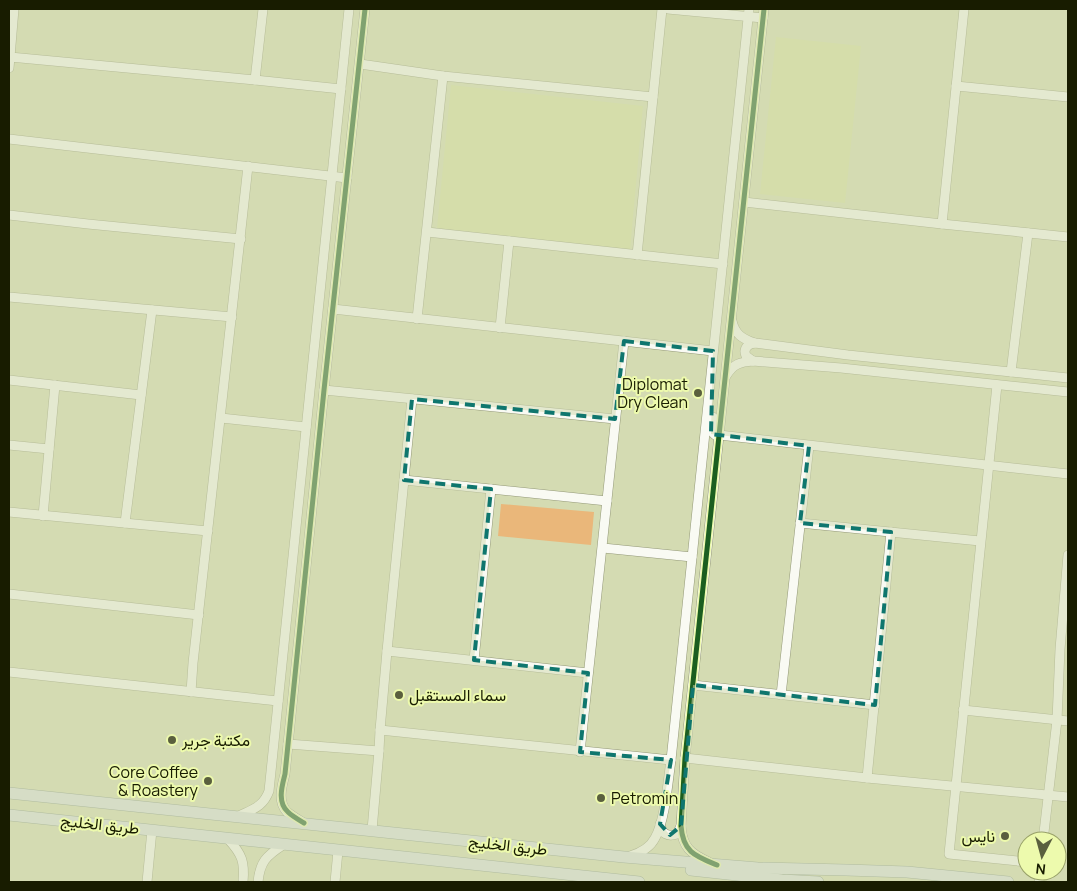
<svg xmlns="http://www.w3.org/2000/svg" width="1077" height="891" viewBox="0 0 1077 891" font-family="Manrope,Vazirmatn,sans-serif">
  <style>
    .built { fill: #d7e1a0 }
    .green { fill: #eab77a }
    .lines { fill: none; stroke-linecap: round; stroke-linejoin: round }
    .minor-casing { stroke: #939878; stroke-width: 10 }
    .major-casing { stroke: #879688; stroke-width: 12 }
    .minor { stroke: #f9faf3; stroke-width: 9 }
    .major { stroke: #d9e1de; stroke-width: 11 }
    .cycleway-casing { stroke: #edfaad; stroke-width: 8 }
    .cycleway { stroke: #1b5e20; stroke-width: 5 }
    .marked { fill: none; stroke: #0f766e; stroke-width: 4; stroke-dasharray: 10 6; stroke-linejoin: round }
    .poi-dot { fill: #5a5f3e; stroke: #edfaad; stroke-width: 2 }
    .labels { text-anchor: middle; stroke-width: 4; stroke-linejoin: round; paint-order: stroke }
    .poi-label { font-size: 16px; fill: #181c00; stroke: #edfaad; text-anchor: end }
    .street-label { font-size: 16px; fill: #181c00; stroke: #edfaad }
  </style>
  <rect width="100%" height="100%" fill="#d4dbb2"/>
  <!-- built -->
  <g class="built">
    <path d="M776,37L861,46L845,203L760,194Z"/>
    <path d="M451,85L643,106L630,251L510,236L437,228Z"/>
  </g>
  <!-- green -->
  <path class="green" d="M501,504L594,512L591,545L498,536Z"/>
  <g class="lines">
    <!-- minor casing -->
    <g class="minor-casing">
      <g id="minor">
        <path d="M668,9L763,18"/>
        <path d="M10,57L14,9"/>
        <path d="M360,64L443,76L653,97"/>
        <path d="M9,68L10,57L255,80L341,89"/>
        <path d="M255,80L263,9"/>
        <path d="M956,86L1068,97"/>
        <path d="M9,139L347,178"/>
        <path d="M744,202L942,224L1068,237"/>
        <path d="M9,215L88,224L241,239"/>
        <path d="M942,224L964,9"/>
        <path d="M427,232L723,264"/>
        <path d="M637,255L662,9"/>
        <path d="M9,297L232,317"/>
        <path d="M333,309L713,351"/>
        <path d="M417,319L443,76"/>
        <path d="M732,321C735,334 742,339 755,343L848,355L1068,378"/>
        <path d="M500,328L509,241"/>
        <path d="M753,361L746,356C743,349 747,344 755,343"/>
        <path d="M1011,372L1028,233"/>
        <path d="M726,376C733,364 740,362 753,361L841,368L1068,392"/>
        <path d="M9,380L141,395"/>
        <path d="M997,385L949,854L1027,862"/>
        <path d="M324,390L615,419"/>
        <path d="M713,417L712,432L715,435H719L1068,474"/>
        <path d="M221,418L306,427"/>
        <path d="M9,445L49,449"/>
        <path d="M404,480L607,501"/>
        <path d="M9,512L208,531"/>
        <path d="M43,516L55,385"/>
        <path d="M125,523L152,310"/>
        <path d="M800,523L980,541"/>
        <path d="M603,548L692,557"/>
        <path d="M9,594L199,615"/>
        <path d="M387,651L588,673"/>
        <path d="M474,660L491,489"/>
        <path d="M9,672L278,701"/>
        <path d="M693,685L875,705"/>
        <path d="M191,692L193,663L248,166"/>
        <path d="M781,695L809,446"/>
        <path d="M963,710L1068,721"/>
        <path d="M380,730L671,760"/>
        <path d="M288,744L379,751"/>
        <path d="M580,752L624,341"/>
        <path d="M685,758L867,778L1068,797"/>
        <path d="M867,778L891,532"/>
        <path d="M239,816C253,809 263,807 269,791L349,9"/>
        <path d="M304,823C299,820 292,816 287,812C277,801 282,786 285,774L324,390L365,9"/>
        <path d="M660,824C661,834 668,837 677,834L681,826"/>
        <path d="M372,830L379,751L380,730L387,651L412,399"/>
        <path d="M228,839C242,854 245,862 243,882"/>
        <path d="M1043,841L1057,720L1060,649L1068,555"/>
        <path d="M630,856C640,853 650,848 655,838C665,821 668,781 671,760L749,9"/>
        <path d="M709,862C691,854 682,847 681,826L685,758L764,9"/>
        <path d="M147,882L152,830"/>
        <path d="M258,882C260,862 266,856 283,845"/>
        <path d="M335,882L338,851"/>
        <path d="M1039,882L1040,871"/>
      </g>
    </g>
    <!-- major casing -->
    <g class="major-casing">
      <g id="major">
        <path d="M9,793L624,857L758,868L846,870L907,872L1008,882"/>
        <path d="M9,815L639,882"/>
        <path d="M691,870L782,880L818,882"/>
      </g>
    </g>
    <!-- minor -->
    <use href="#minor" class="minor"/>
    <!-- major -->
    <use href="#major" class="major"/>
    <!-- cycleway casing -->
    <g class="cycleway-casing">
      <g id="cycleway">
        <path d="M304,823C299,820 292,816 288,812C277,802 282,786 285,774L324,390L365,9"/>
        <path d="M717,865C695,856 683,852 681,826L685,758L764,9"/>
      </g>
    </g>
    <!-- cycleway -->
    <use href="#cycleway" class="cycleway"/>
  </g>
  <!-- marked area -->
  <path d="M0 0H1077V891H0ZM624,341L713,351L711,434L809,446L800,523L891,532L875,705L693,685L681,826L670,835L660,824L671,760L580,752L588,673L474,660L491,489L404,480L412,399L615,419Z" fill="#d4dbb2" fill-opacity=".55" fill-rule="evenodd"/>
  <path class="marked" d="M624,341L713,351L711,434L809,446L800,523L891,532L875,705L693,685L681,826L670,835L660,824L671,760L580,752L588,673L474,660L491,489L404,480L412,399L615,419Z"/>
  <!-- markers -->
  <g class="poi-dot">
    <circle cx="698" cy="393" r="5"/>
    <circle cx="399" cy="695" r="5"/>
    <circle cx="172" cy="740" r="5"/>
    <circle cx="208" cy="781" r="5"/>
    <circle cx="601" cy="798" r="5"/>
    <circle cx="1005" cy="836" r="5"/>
  </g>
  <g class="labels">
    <!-- poi labels -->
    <g class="poi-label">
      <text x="688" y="390">Diplomat<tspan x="688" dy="18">Dry Clean</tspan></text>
      <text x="409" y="701" text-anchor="start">سماء المستقبل</text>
      <text x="182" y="746" text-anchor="start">مكتبة جرير</text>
      <text x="198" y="778">Core Coffee<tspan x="198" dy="18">&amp; Roastery</tspan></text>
      <text x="611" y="804" text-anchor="start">Petromin</text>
      <text x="995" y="842">نايس</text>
    </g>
    <!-- street labels -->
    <g class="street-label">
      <text transform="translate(100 824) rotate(6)" y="6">طريق الخليج</text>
      <text transform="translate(508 845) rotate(6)" y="6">طريق الخليج</text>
    </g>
  </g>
  <!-- border -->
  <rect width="1077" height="891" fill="none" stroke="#181c00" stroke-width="20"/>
  <!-- north arrow -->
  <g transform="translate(1042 856) rotate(186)"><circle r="24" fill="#edfaad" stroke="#98a168"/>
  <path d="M0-4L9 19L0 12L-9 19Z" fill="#5a5f3e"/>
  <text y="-8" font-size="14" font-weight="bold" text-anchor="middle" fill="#181c00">N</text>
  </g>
</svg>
